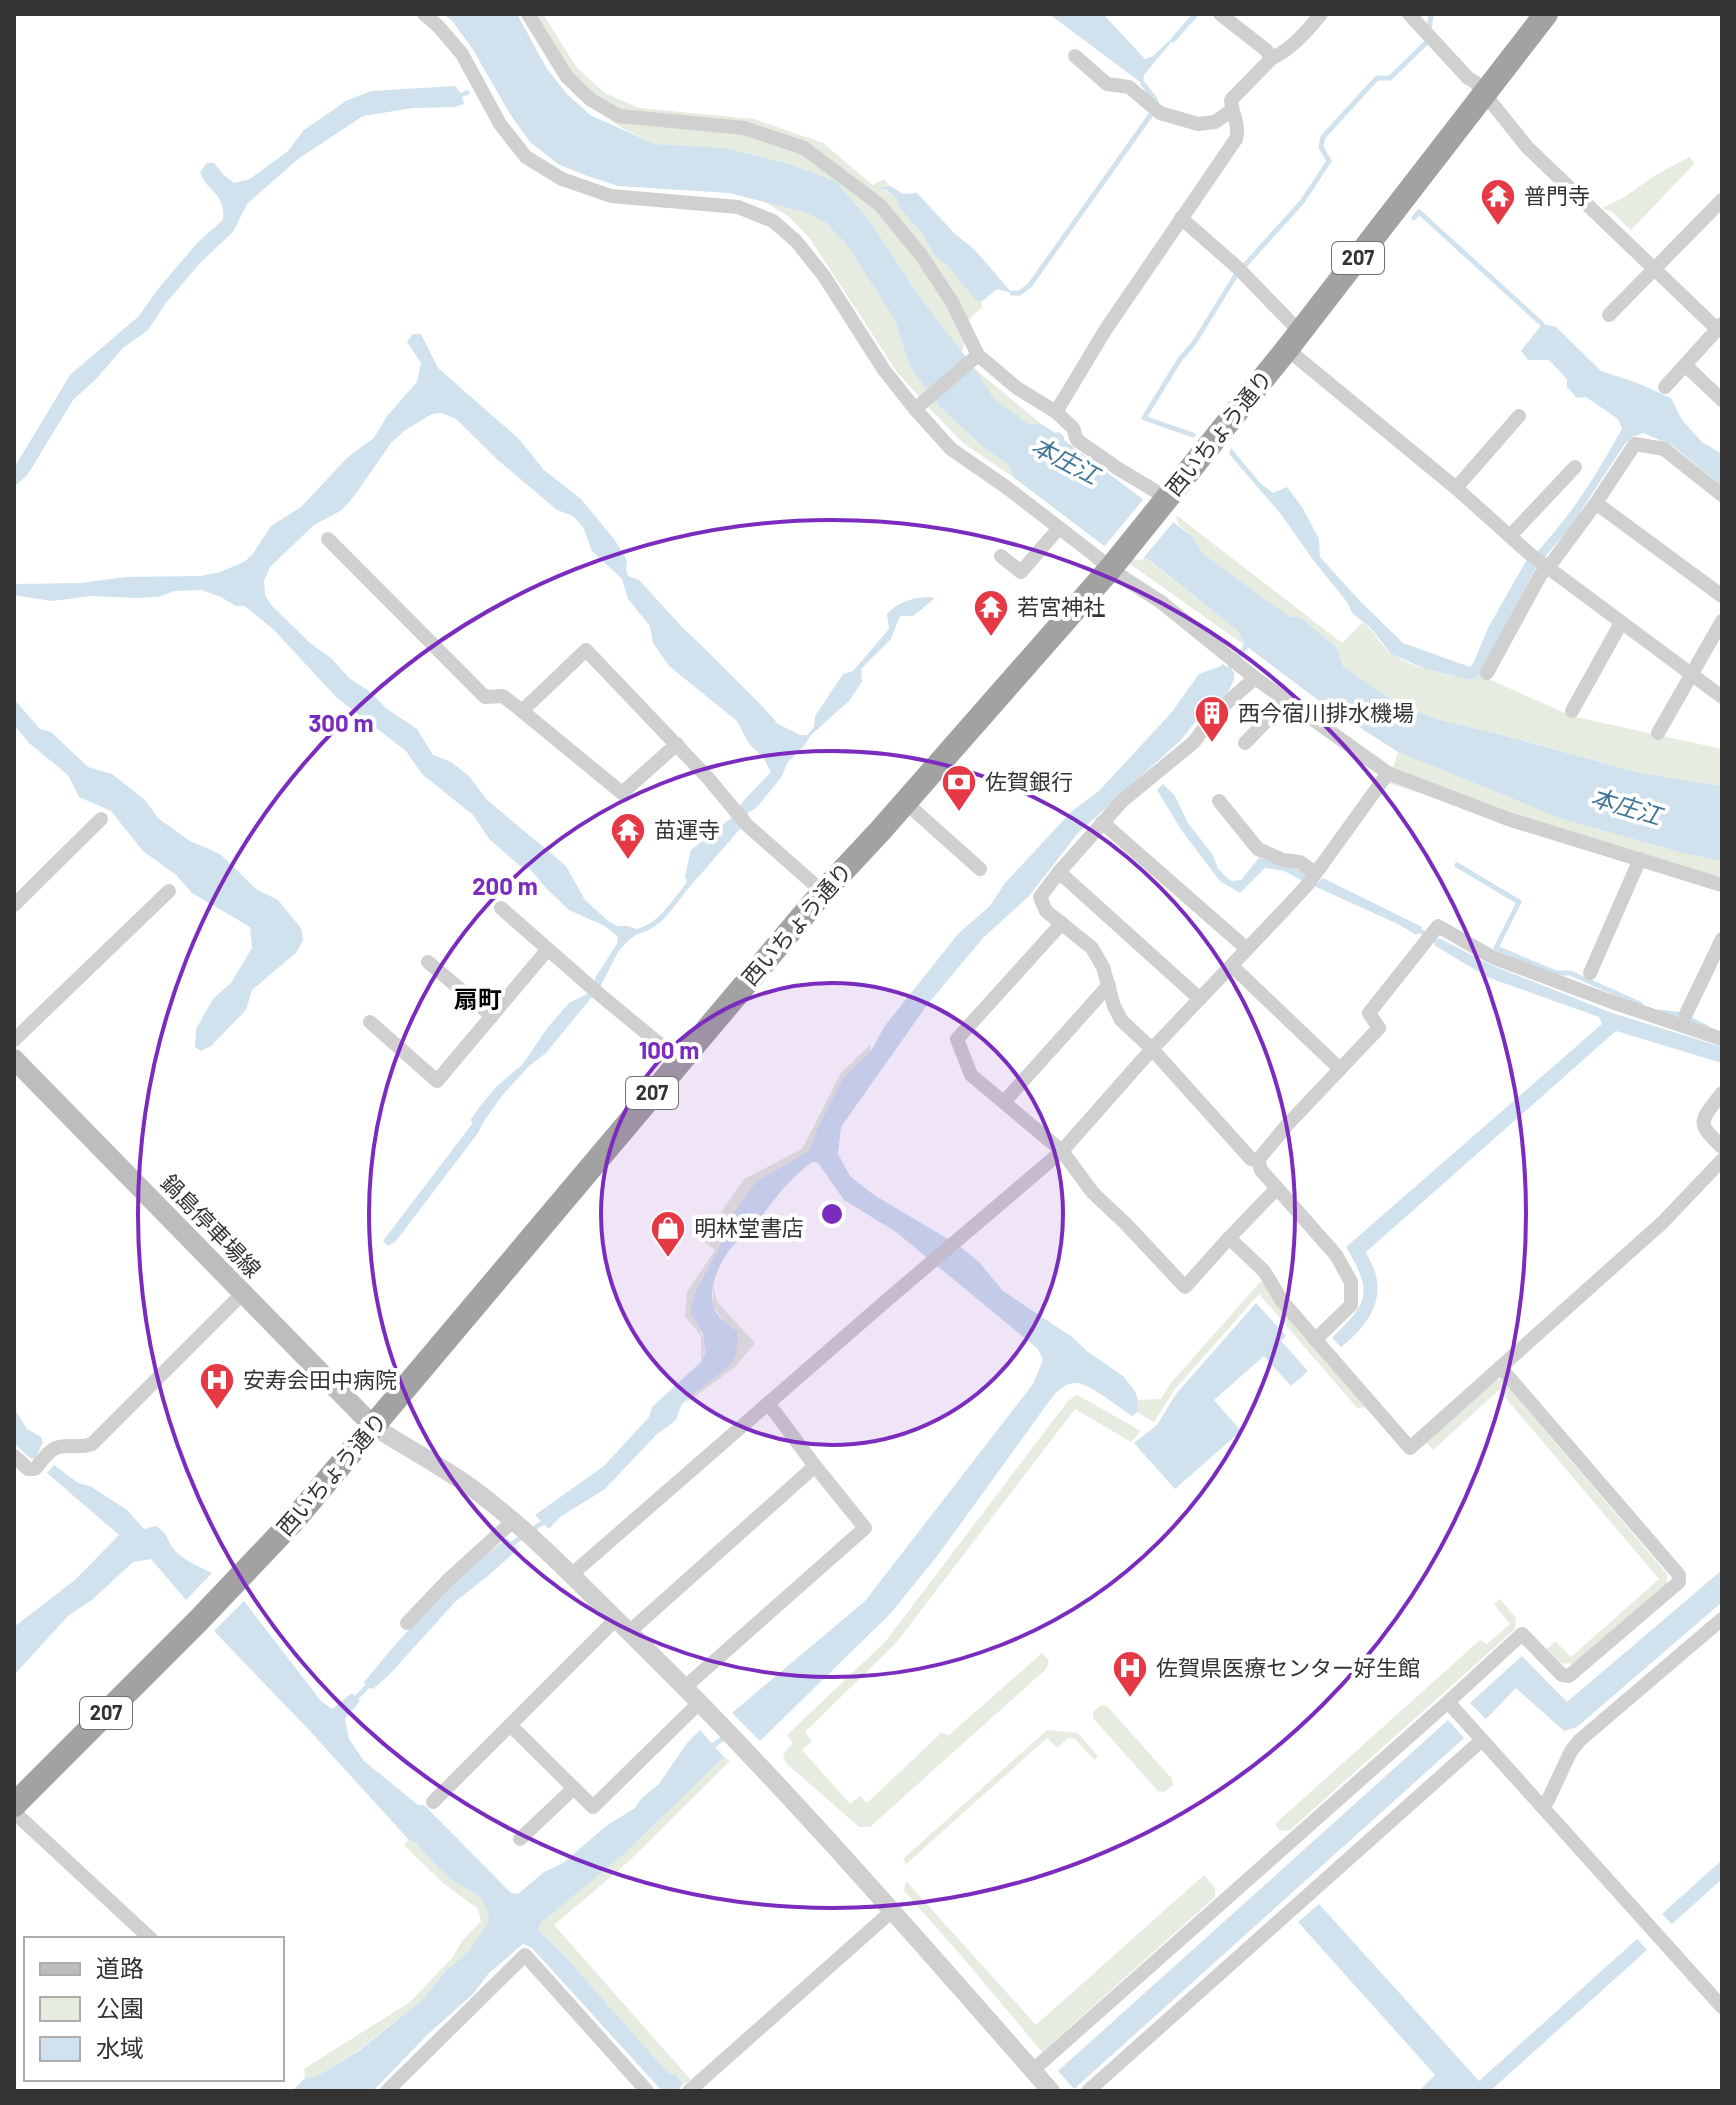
<svg xmlns="http://www.w3.org/2000/svg" width="1736" height="2105" viewBox="0 0 1736 2105" font-family="Barlow,'Noto Sans JP',sans-serif">
  <style>
    .green { fill: #e6ecdf }
    .water { fill: #cfe2ee }
    .pier { fill: #fff }
    .lines { fill: none; stroke-linecap: round; stroke-linejoin: round }
    .stream { stroke: #cfe2ee; stroke-width: 5 }
    .minor { stroke: #d0d0d0; stroke-width: 14 }
    .tertiary { stroke: #d0d0d0; stroke-width: 18 }
    .secondary { stroke: #bdbdbd; stroke-width: 20 }
    .trunk { stroke: #a2a2a2; stroke-width: 24 }
    .ring { fill: none; stroke: #7b2cbf; stroke-width: 4 }
    .labels { text-anchor: middle; stroke-width: 8; stroke-linejoin: round; paint-order: stroke }
    .shield { fill: #fff; stroke: #707070; stroke-width: 2 }
    .shield-label { font-size: 20px; font-weight: bold; fill: #333 }
    .poi-label { font-size: 22px; fill: #333; stroke: #fff; text-anchor: start }
    .street-label { font-size: 22px; fill: #333; stroke: #fff }
    .water-label { font-size: 24px; font-style: italic; fill: #3f7597; stroke: #fff }
    .neighbourhood-label { font-size: 24px; font-weight: bold; fill: #000; stroke: #fff }
    .centre { fill: #7b2cbf; stroke: #fff; stroke-width: 4 }
    .ring-label { font-size: 24px; text-anchor: middle; font-weight: bold; fill: #7b2cbf; stroke: #fff; stroke-width: 8; stroke-linejoin: round; paint-order: stroke }
  </style>
  <rect width="100%" height="100%" fill="#fff"/>
  <!-- green -->
  <g class="green">
    <path d="M521,14H543L577,68L605,93L639,108L754,119L823,143L873,185L884,179L890,186L881,188L896,198L900,209L920,231L935,256L946,264L974,299L981,302L982,307L969,319L962,354L917,293L872,224L837,182L790,164L726,148L655,144L622,128L578,98L556,73Z"/>
    <path d="M1689,157L1695,163L1631,230L1611,211L1602,208L1623,198L1654,176Z"/>
    <path d="M761,200L804,212L826,223L846,244L895,320L910,367L940,407L984,448L1008,464L1013,477L963,443L932,411L897,372L809,237L788,216Z"/>
    <path d="M975,369L1040,423L1030,425L993,399Z"/>
    <path d="M1176,515L1342,643L1363,622C1375,631 1380,647 1393,655C1414,668 1446,674 1471,680L1480,675L1571,716L1722,749V786L1640,773L1503,735L1444,721L1401,706L1343,666L1337,648L1300,618H1291L1202,553L1193,537L1178,524Z"/>
    <path d="M1103,545L1148,560L1237,630L1246,646Z"/>
    <path d="M1398,752L1562,819L1686,854L1722,861V889L1388,783Z"/>
    <path d="M870,1045L871,1051L843,1078L817,1129L809,1152L756,1182L727,1228L718,1250L698,1286L692,1316C701,1331 709,1344 701,1362V1336L685,1316L687,1292L715,1250L702,1240L744,1179L802,1149L841,1073Z"/>
    <path d="M1261,1281L1367,1407L1357,1408L1259,1294L1175,1389L1154,1422L1137,1412L1138,1400L1161,1399L1170,1384Z"/>
    <path d="M713,1286L717,1302L755,1343L735,1367L686,1403L687,1399L726,1369L725,1323L713,1306Z"/>
    <path d="M1495,1379L1502,1380L1667,1574V1585L1574,1664L1561,1663L1547,1649L1555,1641L1571,1657L1659,1579L1499,1390L1433,1450L1426,1442Z"/>
    <path d="M1077,1395L1141,1431L1131,1442L1075,1409L896,1643L805,1732L812,1741L802,1750L850,1804L860,1796L867,1803L941,1733L949,1735L1042,1653L1049,1661L1046,1669L870,1827H859L786,1763L783,1754L793,1743L787,1735L885,1642L1068,1401Z"/>
    <path d="M1500,1599L1516,1618L1515,1629L1290,1830L1280,1831L1275,1824L1480,1640L1487,1644L1510,1624L1494,1604Z"/>
    <path d="M1102,1705L1107,1706L1172,1779L1173,1785L1164,1792L1158,1791L1093,1718V1712Z"/>
    <path d="M1047,1730L1078,1733L1098,1756L1094,1760L1075,1739L1068,1738L1057,1748L1047,1738L905,1865L904,1858Z"/>
    <path d="M724,1757L730,1761L628,1862L554,1925L691,2080L683,2084L676,2075L668,2073L562,1953L538,1930L542,1922L623,1855Z"/>
    <path d="M409,1840L416,1843C426,1854 436,1866 447,1876C468,1895 485,1887 489,1921L468,1952L446,1971L422,2000L361,2048L317,2076L305,2078L304,2069L410,2002L453,1957L462,1941L481,1921L478,1909L443,1883L404,1845Z"/>
    <path d="M1204,1875L1215,1888V1897L1042,2052L959,1953L904,1891L906,1881L1036,2025Z"/>
  </g>
  <!-- water -->
  <g class="water">
    <path d="M444,14H517L547,69L567,94L590,115L655,144L726,148L790,164L837,182L872,224L917,293L975,369L994,399L1030,425L1040,423L1055,433L1059,432L1064,437V440L1193,537L1202,553L1290,617H1300L1337,648L1343,666L1401,706L1444,721L1502,735L1640,773L1722,786V861L1686,854L1562,819L1398,752L1322,703L1246,646L1237,630L1149,560L1103,545L1013,477L1008,464L984,448L940,407L910,367L895,320L846,244L826,223L804,212L729,193L618,186L587,176L558,164L530,142L510,114L472,48L453,22Z"/>
    <path d="M1049,14H1103L1145,59L1153,56L1170,40H1173L1144,75L1143,84Z"/>
    <path d="M456,86L460,93L468,90L470,94L462,97L464,104L454,107L413,108L363,116L298,159L247,204L233,232L200,263L166,303L148,330L123,348L96,379L73,400L28,474L14,487V468L70,375L139,316L158,289L198,242L223,220C226,192 207,193 200,172L207,163H214L223,174L234,183L250,179L288,151L304,130L346,101L371,91Z"/>
    <path d="M890,186L903,194L917,193L955,234L975,250L1012,293L997,289L981,302L975,300L946,264L935,256L920,231L900,209L896,198L886,190L879,188Z"/>
    <path d="M1542,324L1556,327L1601,371L1635,382L1671,398L1682,420L1702,442L1722,454V486L1673,446L1643,433L1632,437L1624,445L1571,526L1535,569L1480,675L1471,680L1426,669L1391,654L1370,627L1353,614L1347,602L1314,561L1280,513L1229,454L1231,448L1260,483L1273,493L1287,487L1302,507L1319,539L1320,557L1359,600L1403,643L1470,667L1474,662L1488,628L1526,561H1531C1539,548 1550,538 1559,526C1584,496 1603,462 1622,429L1618,419L1586,397L1577,398L1567,387V379L1549,360H1528L1521,351Z"/>
    <path d="M413,334H421L438,368L519,439L544,470L581,499L614,539L627,560L626,570L628,576L639,580L683,628L703,647L762,706L778,724L800,735H807L814,727L815,716L843,674L853,671L889,629L887,614C899,601 914,597 931,597L934,599L913,616H900L891,639L861,669L862,682L849,701L811,735L804,746L788,762L781,778L756,808L749,812L740,829L680,898L676,897L687,882L685,876L691,850L730,819L744,800L771,772L763,757L749,744L737,721L669,666L653,643L650,626L628,599L622,579L592,551L583,527L573,516L557,510L499,461L456,419L442,413L432,414L404,431L391,443L355,495L342,510L314,525L270,567L264,581L265,595L271,605L310,643L332,659L349,678L369,691L387,709L417,729L433,755L451,762L469,776L487,800L566,866L585,900L608,921L617,926H628L641,931L628,941L618,952L600,987L546,1053L529,1066L501,1097L484,1121L478,1133L396,1241L388,1246L383,1241L472,1124L471,1119L481,1105L497,1086L522,1065L548,1027L569,1003L587,994L595,985V978L617,944L618,937L605,926L569,910L547,889L530,869L520,866L490,840L473,815L422,774L406,751L337,698L274,630L245,606H236L221,597L202,590L174,591L158,597L135,598L92,596L52,601L14,595V584L81,583L126,577L200,576L220,572L244,562L252,555L271,526L301,507L348,457L374,438L387,416L417,382L421,363L407,342Z"/>
    <path d="M1223,664L1234,672V680L1228,692L1199,717L1181,740L1078,833L1029,896L983,938L927,1005L841,1127L838,1154L850,1176L874,1195L958,1245L979,1262L1003,1291L1072,1337L1088,1352L1123,1376L1135,1391L1138,1400L1137,1412L1133,1416L1129,1414C1117,1406 1089,1383 1076,1383C1066,1383 1060,1389 1053,1396L938,1555L890,1614L760,1741L732,1713L865,1601L1033,1384L1043,1360L1038,1349L896,1232L844,1200L818,1163L812,1162C789,1179 775,1198 758,1221C752,1229 743,1235 736,1242C722,1258 708,1283 713,1305C716,1317 728,1325 738,1332L736,1356L726,1369L687,1399L681,1406L676,1420L656,1435L605,1489L560,1517L549,1529L535,1515L604,1466L649,1417L652,1407L701,1362L705,1353L703,1334L692,1316L691,1306L698,1286L718,1250L727,1228L728,1220L756,1182L809,1151L817,1129L843,1078L871,1051L884,1027L958,934L990,906L1005,883L1072,811L1099,791L1171,713L1199,674L1219,667Z"/>
    <path d="M14,699L40,729L51,732L88,767L112,774L145,800L159,819L190,841L220,854L256,889L278,900L301,928L303,940L296,953L252,990L246,1010L211,1046L201,1051L195,1047L196,1029L213,999L231,983L252,948L250,927L192,893L176,875L143,851L111,811L79,797L68,775L29,743L14,725Z"/>
    <path d="M1163,784L1175,796L1188,823L1213,855L1218,869L1231,881L1241,880L1259,858C1275,864 1293,864 1306,875L1303,881L1284,871L1265,868L1240,893L1220,881L1182,831L1157,790Z"/>
    <path d="M1323,878L1422,927L1416,935L1400,925L1314,886Z"/>
    <path d="M1439,938L1491,965L1612,1013L1722,1047V1063L1616,1031L1366,1252C1369,1260 1375,1268 1376,1276C1383,1306 1364,1329 1341,1347L1332,1338C1368,1303 1374,1293 1346,1247L1602,1024L1599,1017L1487,977L1434,945Z"/>
    <path d="M1256,1303L1286,1336L1281,1341L1308,1371L1291,1386L1264,1356L1214,1400L1241,1431L1175,1489L1134,1443L1157,1425L1176,1394Z"/>
    <path d="M14,1408L27,1429L41,1437L43,1442L35,1459L30,1458L14,1443Z"/>
    <path d="M54,1465L78,1483L90,1486L127,1510L144,1529L156,1526C169,1535 165,1536 172,1547C180,1559 200,1567 212,1573L186,1600L151,1559L133,1562L92,1600L69,1615L14,1675V1627L75,1580L119,1535L47,1473Z"/>
    <path d="M507,1538L518,1549L489,1575L455,1602L389,1675L373,1689L367,1687L364,1682L395,1645L450,1584Z"/>
    <path d="M1722,1570V1602L1577,1727L1564,1731L1516,1688L1486,1719L1470,1703L1522,1656L1567,1702Z"/>
    <path d="M244,1601L321,1701L332,1709L352,1693L360,1701L345,1719L349,1739L364,1761L418,1805H424L511,1893L518,1894L544,1872L563,1863L606,1826L635,1808L642,1798L659,1784L687,1743L700,1730L724,1757L623,1855L542,1922L538,1930L562,1953L668,2073L676,2075L683,2084L677,2091H662L532,1948L523,1944L489,1973L473,1994L428,2034L373,2091H292L305,2078L317,2076L361,2049L422,2000L446,1971L468,1952L489,1921C485,1887 468,1895 447,1876C436,1866 426,1854 416,1843L409,1840L309,1730L214,1631Z"/>
    <path d="M1448,1720L1464,1738L1074,2089L1058,2071Z"/>
    <path d="M1722,1860V1879L1672,1924L1662,1914Z"/>
    <path d="M1319,1904L1479,2081L1637,1939L1647,1950L1490,2091H1419L1435,2075L1298,1922Z"/>
  </g>
  <!-- pier -->
  <path class="pier" d="M1147,495L1176,519L1141,561L1106,550L1103,548Z"/>
  <g class="lines">
    <!-- stream -->
    <g class="stream">
      <path d="M1429,30L1431,14"/>
      <path d="M1173,40L1196,14"/>
      <path d="M1414,218L1419,212L1542,324"/>
      <path d="M1012,293H1020L1030,285L1157,106L1155,99L1143,84"/>
      <path d="M1193,435L1144,418L1180,359L1194,343L1236,275L1302,202L1329,161L1321,147L1323,137L1377,78H1390L1429,40"/>
      <path d="M1226,673L1246,646L1250,645"/>
      <path d="M1457,865L1519,902L1496,948L1556,973H1570L1640,1004"/>
      <path d="M1420,931L1436,941"/>
      <path d="M635,932C656,928 668,911 681,894"/>
      <path d="M1660,1012L1682,1015L1707,1028"/>
      <path d="M512,1544L542,1523"/>
      <path d="M357,1697L367,1687"/>
      <path d="M714,1745L726,1736"/>
    </g>
    <!-- minor -->
    <g class="minor">
      <path d="M424,14L438,26L462,54L500,124L526,157L562,179L611,196L738,207L773,221L796,241L824,276L884,370L915,409L951,449L1006,487L1097,557L1110,569L1161,602L1255,678L1388,773L1508,819L1722,885"/>
      <path d="M528,14L567,77L591,100L619,116L744,128L804,148L880,205L921,255L952,302L978,355L1017,388L1056,412L1073,428L1077,440L1117,468L1167,498"/>
      <path d="M1220,14L1266,50L1272,58"/>
      <path d="M1409,14L1468,78L1475,82L1527,147L1717,329"/>
      <path d="M1075,56L1107,84L1129,87L1160,113L1198,124L1215,122L1232,110"/>
      <path d="M1181,218L1238,268L1300,332"/>
      <path d="M1609,315L1722,200"/>
      <path d="M1287,349L1456,488L1531,555L1722,697"/>
      <path d="M1685,365L1722,400"/>
      <path d="M1665,387L1722,324"/>
      <path d="M915,409L978,355"/>
      <path d="M1056,412L1106,329L1236,139C1240,125 1232,114 1231,100L1272,58C1292,49 1307,31 1321,14"/>
      <path d="M1456,488L1519,416"/>
      <path d="M1596,503L1722,596"/>
      <path d="M1510,536L1575,467"/>
      <path d="M328,539L485,697L503,696L522,711L586,650L708,778L747,825L823,892"/>
      <path d="M1001,556L1021,572L1059,528"/>
      <path d="M1487,673L1541,574L1548,568L1596,503L1635,444L1664,449L1722,495"/>
      <path d="M1255,678L1214,714L1194,742L1122,801L1059,872L1040,897L1046,911L1092,948L1103,967L1114,1006L1121,1020L1152,1049L1251,1159L1258,1160"/>
      <path d="M522,711L622,793L677,744"/>
      <path d="M1572,711L1621,623"/>
      <path d="M1658,733L1722,621"/>
      <path d="M1245,743L1286,701"/>
      <path d="M1219,801L1258,849L1283,860L1300,862L1315,873"/>
      <path d="M905,802L980,869"/>
      <path d="M1102,822L1247,949"/>
      <path d="M1059,872L1200,999"/>
      <path d="M14,905L101,819"/>
      <path d="M501,908L599,994L679,1060"/>
      <path d="M1062,923L957,1039L971,1075L1062,1151L1093,1193L1126,1224L1185,1287L1229,1238L1264,1271L1282,1301L1410,1448L1663,1222L1722,1160"/>
      <path d="M428,962L492,1016"/>
      <path d="M1232,966L1340,1069"/>
      <path d="M1590,973L1640,859"/>
      <path d="M1686,1014L1722,939"/>
      <path d="M370,1022L437,1081L548,949"/>
      <path d="M14,1040L169,891"/>
      <path d="M1722,1093C1701,1121 1694,1121 1722,1147"/>
      <path d="M1004,1102L1109,985"/>
      <path d="M1229,1238L1277,1188"/>
      <path d="M1315,1340L1351,1305V1282L1336,1255L1261,1170L1258,1160L1287,1125L1379,1028L1369,1013L1438,926L1492,957L1612,1002L1722,1039"/>
      <path d="M14,1456L28,1469H35C41,1462 49,1449 59,1447C71,1444 77,1449 92,1444L243,1293"/>
      <path d="M571,1575L887,1300L1062,1151L1152,1049L1286,908L1308,884L1388,773"/>
      <path d="M407,1623L448,1580L513,1521"/>
      <path d="M629,1632L815,1466"/>
      <path d="M685,1687L865,1528L815,1466L768,1403"/>
      <path d="M1448,1702L1722,2007"/>
      <path d="M510,1725L593,1807L700,1702"/>
      <path d="M433,1802L616,1619"/>
      <path d="M1543,1805L1548,1800L1571,1751L1580,1740L1722,1619"/>
      <path d="M14,1812L151,1939"/>
      <path d="M520,1839L574,1788"/>
      <path d="M1033,2070L1448,1702L1522,1634L1562,1675L1569,1676L1679,1582V1575L1500,1367"/>
      <path d="M387,2091L525,1955L647,2091"/>
      <path d="M689,2091L892,1911"/>
      <path d="M1088,2091L1482,1740"/>
    </g>
    <!-- tertiary -->
    <path class="tertiary" d="M374,1427C406,1447 441,1466 472,1488C532,1532 584,1588 637,1640C783,1783 916,1938 1051,2091"/>
    <!-- secondary -->
    <path class="secondary" d="M14,1059L374,1427"/>
    <!-- trunk -->
    <path class="trunk" d="M14,1805L198,1621L294,1520L823,892L880,831L1110,569L1287,349L1546,14"/>
  </g>
  <!-- distance rings -->
  <circle cx="832" cy="1214" r="231" fill="#7b2cbf" fill-opacity=".12"/>
  <g class="ring">
    <circle cx="832" cy="1214" r="231"/>
    <circle cx="832" cy="1214" r="463"/>
    <circle cx="832" cy="1214" r="694"/>
  </g>
  <!-- icons -->
  <defs>
    <g id="temple-pin" transform="scale(1.8)"><path d="M0 17L-7.5 6A9.5 9.5 0 1 1 7.5 6Z" fill="#e63946" stroke="#fff"/><path d="M0-6L5-2H3V0L6.5 2.5H4V6H1.5V3h-3V6H-4V2.5H-6.5L-3 0V-2H-5Z" fill="#fff"/></g>
    <g id="building-pin" transform="scale(1.8)"><path d="M0 17L-7.5 6A9.5 9.5 0 1 1 7.5 6Z" fill="#e63946" stroke="#fff"/><path d="M-4-6H4V6H1V3H-1V6H-4ZM-2.5-4.3h1.7v1.8h-1.7ZM.8-4.3h1.7v1.8H.8ZM-2.5-1h1.7V.8h-1.7ZM.8-1h1.7V.8H.8Z" fill="#fff"/></g>
    <g id="bank-pin" transform="scale(1.8)"><path d="M0 17L-7.5 6A9.5 9.5 0 1 1 7.5 6Z" fill="#e63946" stroke="#fff"/><path d="M-6-4H6V4H-6ZM0-2.3a2.3 2.3 0 1 0 0 4.6a2.3 2.3 0 1 0 0-4.6Z" fill="#fff"/></g>
    <g id="shop-pin" transform="scale(1.8)"><path d="M0 17L-7.5 6A9.5 9.5 0 1 1 7.5 6Z" fill="#e63946" stroke="#fff"/><path d="M-5-2.5h2.3a2.7 3.5 0 0 1 5.4 0H5L5.5 6h-11ZM-1.5-2.5h3a1.5 2.3 0 0 0-3 0Z" fill="#fff"/></g>
    <g id="hospital-pin" transform="scale(1.8)"><path d="M0 17L-7.5 6A9.5 9.5 0 1 1 7.5 6Z" fill="#e63946" stroke="#fff"/><path d="M-5-5h3v3.5h4V-5h3V5h-3V1.5h-4V5h-3Z" fill="#fff"/></g>
  </defs>
  <g fill-rule="evenodd">
    <use href="#temple-pin" x="1498" y="196"/>
    <use href="#temple-pin" x="991" y="607"/>
    <use href="#building-pin" x="1212" y="713"/>
    <use href="#bank-pin" x="959" y="782"/>
    <use href="#temple-pin" x="628" y="830"/>
    <use href="#shop-pin" x="668" y="1228"/>
    <use href="#hospital-pin" x="217" y="1380"/>
    <use href="#hospital-pin" x="1130" y="1668"/>
  </g>
  <g class="labels">
    <!-- shield labels -->
    <g class="shield">
      <rect x="1332" y="242" width="52" height="32" rx="6"/>
      <rect x="626" y="1077" width="52" height="32" rx="6"/>
      <rect x="80" y="1697" width="52" height="32" rx="6"/>
    </g>
    <g class="shield-label">
      <text x="1358" y="265">207</text>
      <text x="652" y="1100">207</text>
      <text x="106" y="1720">207</text>
    </g>
    <!-- poi labels -->
    <g class="poi-label">
      <text x="1524" y="204">普門寺</text>
      <text x="1017" y="615">若宮神社</text>
      <text x="1238" y="721">西今宿川排水機場</text>
      <text x="985" y="790">佐賀銀行</text>
      <text x="654" y="838">苗運寺</text>
      <text x="694" y="1236">明林堂書店</text>
      <text x="243" y="1388">安寿会田中病院</text>
      <text x="1156" y="1676">佐賀県医療センター好生館</text>
    </g>
    <!-- street labels -->
    <g class="street-label">
      <text transform="translate(1219 433) rotate(-51)" y="8">西いちょう通り</text>
      <text transform="translate(797 924) rotate(-49)" y="8">西いちょう通り</text>
      <text transform="translate(211 1226) rotate(46)" y="8">鍋島停車場線</text>
      <text transform="translate(332 1474) rotate(-49)" y="8">西いちょう通り</text>
    </g>
    <!-- water labels -->
    <g class="water-label">
      <text transform="translate(1065 461) rotate(28)" y="8">本庄江</text>
      <text transform="translate(1626 807) rotate(17)" y="8">本庄江</text>
    </g>
    <!-- neighbourhood labels -->
    <g class="neighbourhood-label">
      <text x="478" y="1008">扇町</text>
    </g>
  </g>
  <circle cx="832" cy="1214" r="12" class="centre"/>
  <g class="ring-label">
    <text x="341" y="732">300 m</text>
    <text x="505" y="895">200 m</text>
    <text x="669" y="1059">100 m</text>
  </g>
  <!-- border -->
  <rect width="1736" height="2105" fill="none" stroke="#333333" stroke-width="32"/>
  <!-- legend -->
  <rect x="24" y="1937" width="260" height="144" fill="#ffffff" stroke="#adadad" stroke-width="2"/>
  <rect x="40" y="1963" width="40" height="12" fill="#bdbdbd" stroke="#adadad" stroke-width="2"/>
  <text x="96" y="1977" font-size="24" fill="#333333">道路</text>
  <rect x="40" y="1997" width="40" height="24" fill="#e6ecdf" stroke="#adadad" stroke-width="2"/>
  <text x="96" y="2017" font-size="24" fill="#333333">公園</text>
  <rect x="40" y="2037" width="40" height="24" fill="#cfe2ee" stroke="#adadad" stroke-width="2"/>
  <text x="96" y="2057" font-size="24" fill="#333333">水域</text>
</svg>
